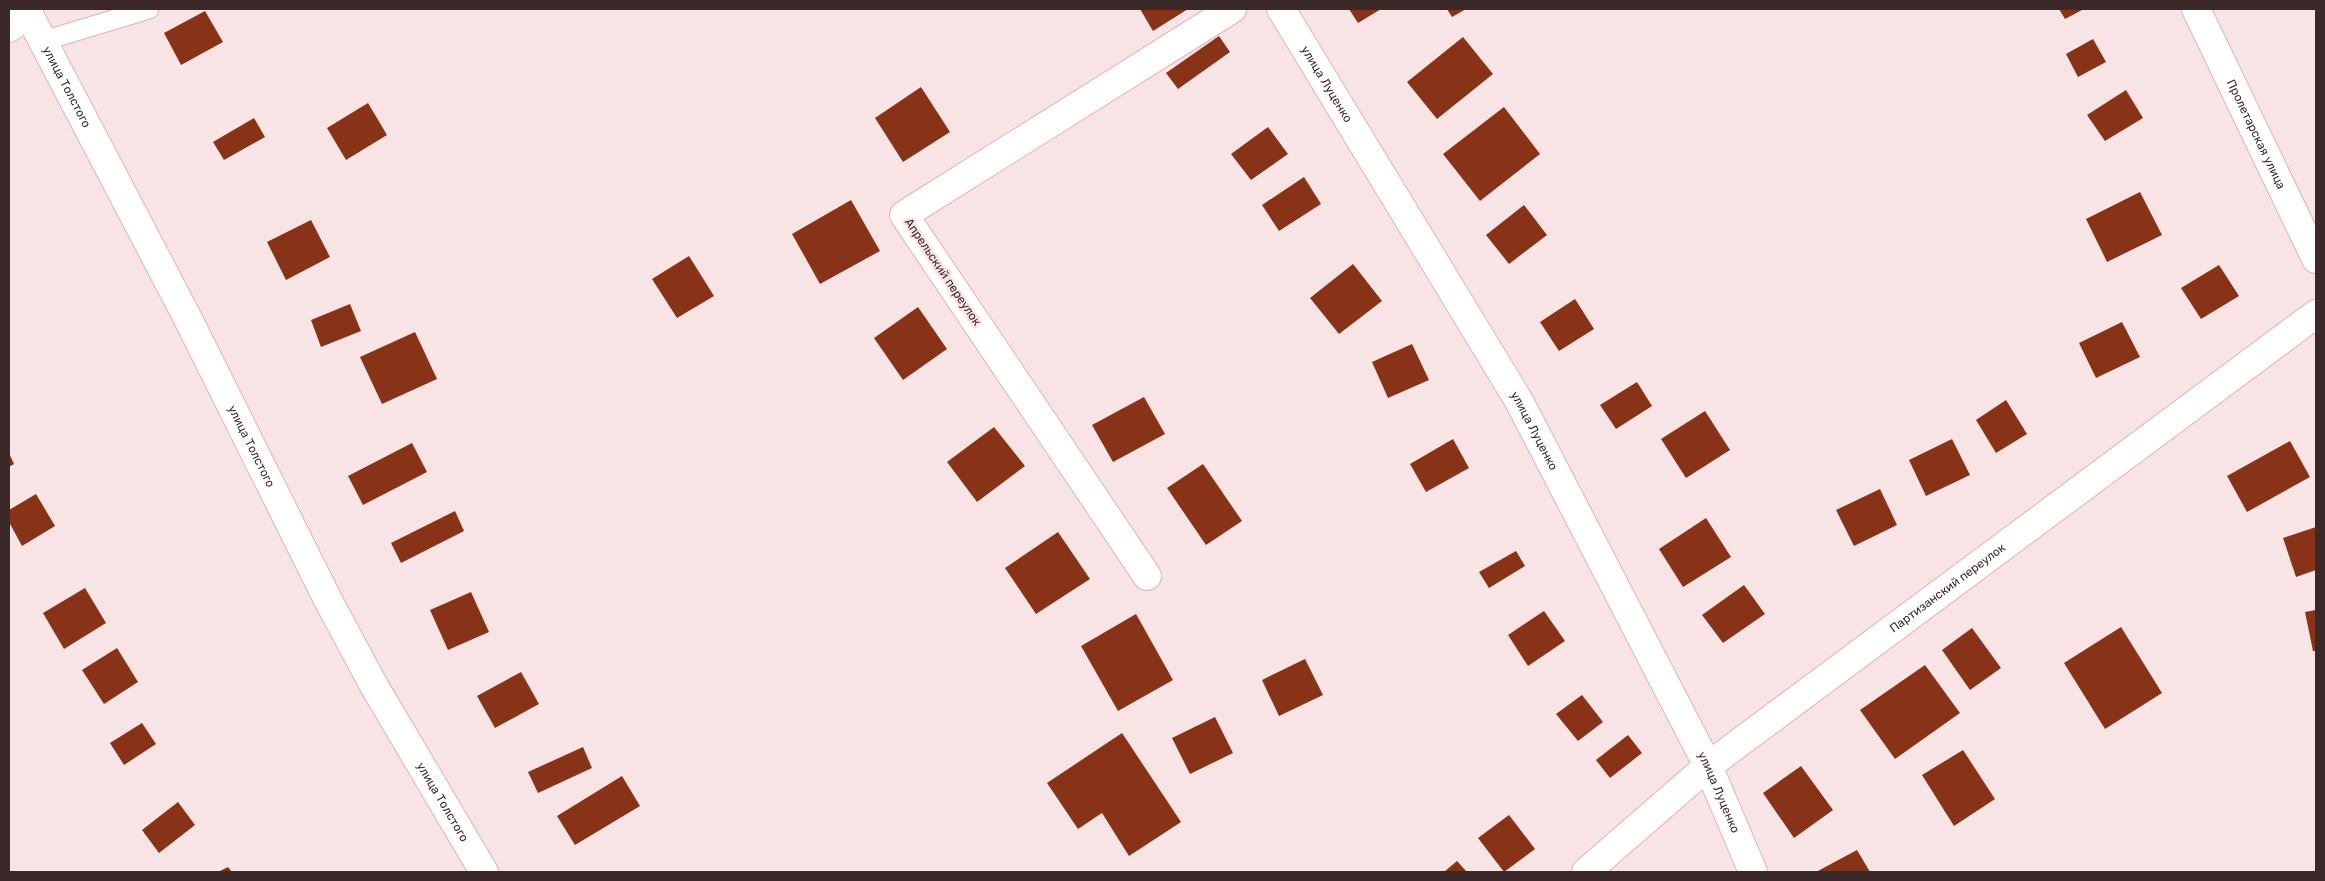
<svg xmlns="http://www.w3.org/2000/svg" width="2325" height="881" viewBox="0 0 2325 881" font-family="Rubik,sans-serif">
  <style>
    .building { fill: #883318 }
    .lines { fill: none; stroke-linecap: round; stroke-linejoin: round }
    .service-casing { stroke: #e1b2b3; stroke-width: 21 }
    .minor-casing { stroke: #e1b2b3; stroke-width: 30 }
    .secondary-casing { stroke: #e1b2b3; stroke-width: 30 }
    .service { stroke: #fff; stroke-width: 19 }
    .minor { stroke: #fff; stroke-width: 28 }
    .secondary { stroke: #fff; stroke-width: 28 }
    .labels { text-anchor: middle; stroke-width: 5; stroke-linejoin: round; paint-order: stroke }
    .street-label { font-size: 12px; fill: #3b292a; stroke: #f8e4e4 }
  </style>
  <rect width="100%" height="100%" fill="#f8e4e4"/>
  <!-- building -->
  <g class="building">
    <path d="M1140,9H1188L1153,31Z"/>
    <path d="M1349,9H1381L1358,23Z"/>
    <path d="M1447,9H1466L1452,17Z"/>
    <path d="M2059,9H2084L2065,19Z"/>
    <path d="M205,11L223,42L181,65L164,33Z"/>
    <path d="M1219,36L1230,52L1178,89L1166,73Z"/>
    <path d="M1463,37L1493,74L1437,119L1407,82Z"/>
    <path d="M2093,39L2106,62L2078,77L2066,54Z"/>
    <path d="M921,87L950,132L903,162L875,118Z"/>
    <path d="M2126,90L2143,118L2105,141L2087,115Z"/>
    <path d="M368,103L387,135L346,160L327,128Z"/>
    <path d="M1504,107L1540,154L1480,201L1443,154Z"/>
    <path d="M254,118L265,137L224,160L213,142Z"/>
    <path d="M1268,127L1288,154L1251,180L1231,154Z"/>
    <path d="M1304,177L1321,204L1279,231L1262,205Z"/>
    <path d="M2140,192L2162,235L2107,262L2086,219Z"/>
    <path d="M851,200L880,251L820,284L792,234Z"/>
    <path d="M1524,205L1547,235L1509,264L1486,235Z"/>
    <path d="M311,220L330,257L286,280L267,242Z"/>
    <path d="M689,256L714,296L677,318L652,279Z"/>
    <path d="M1353,264L1382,301L1339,334L1310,298Z"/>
    <path d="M2219,265L2239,296L2201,319L2181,288Z"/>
    <path d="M1575,299L1594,329L1559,351L1540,322Z"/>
    <path d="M350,304L361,331L321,347L311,320Z"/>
    <path d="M918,307L947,349L903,380L874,338Z"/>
    <path d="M2122,322L2140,357L2096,378L2079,343Z"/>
    <path d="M415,332L437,379L382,404L360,357Z"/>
    <path d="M1412,344L1429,380L1388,398L1372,362Z"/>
    <path d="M1637,382L1652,406L1616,429L1600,405Z"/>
    <path d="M1144,397L1165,434L1113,462L1092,425Z"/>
    <path d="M2006,400L2027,434L1996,453L1976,420Z"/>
    <path d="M1705,411L1730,450L1686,478L1661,439Z"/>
    <path d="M994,427L1025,466L977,502L947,462Z"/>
    <path d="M1453,439L1469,468L1426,492L1410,464Z"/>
    <path d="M1952,439L1970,475L1926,496L1909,460Z"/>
    <path d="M2290,441L2310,477L2247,512L2227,476Z"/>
    <path d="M412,443L427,472L363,505L348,476Z"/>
    <path d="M9,453L14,464L9,467Z"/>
    <path d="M1203,464L1242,521L1206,545L1167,488Z"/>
    <path d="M1880,489L1897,525L1854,546L1836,510Z"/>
    <path d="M36,494L55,526L22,546L9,522V510Z"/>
    <path d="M455,511L464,531L401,563L391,543Z"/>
    <path d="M1706,518L1731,557L1683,587L1659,549Z"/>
    <path d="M2316,527V570L2296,577L2283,538Z"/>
    <path d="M1058,532L1090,579L1036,614L1005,568Z"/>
    <path d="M1516,551L1525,566L1489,588L1479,572Z"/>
    <path d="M1744,585L1765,614L1723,643L1702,615Z"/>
    <path d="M85,588L106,623L64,649L43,613Z"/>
    <path d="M471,592L489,632L448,650L430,610Z"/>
    <path d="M2316,610V651H2313L2305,612Z"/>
    <path d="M1544,611L1565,641L1528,666L1508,635Z"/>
    <path d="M1136,614L1173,680L1118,711L1081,646Z"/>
    <path d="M2121,627L2162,693L2105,729L2064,663Z"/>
    <path d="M1972,628L2001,668L1970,690L1942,650Z"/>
    <path d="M117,648L138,682L104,704L82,670Z"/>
    <path d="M1305,659L1323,695L1279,716L1262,680Z"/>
    <path d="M1925,665L1960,713L1895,759L1860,710Z"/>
    <path d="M521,672L539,704L495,728L477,696Z"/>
    <path d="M1582,695L1603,722L1578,741L1556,714Z"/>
    <path d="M1215,717L1233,753L1190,774L1172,738Z"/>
    <path d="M142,723L156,744L124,765L110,743Z"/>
    <path d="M1122,733L1181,822L1129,856L1102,813L1078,829L1047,783Z"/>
    <path d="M1628,735L1642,753L1610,778L1596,760Z"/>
    <path d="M583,747L592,768L538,793L528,772Z"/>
    <path d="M1963,750L1995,799L1954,826L1922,775Z"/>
    <path d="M1801,766L1833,810L1794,838L1763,793Z"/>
    <path d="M622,776L640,806L575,845L557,816Z"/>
    <path d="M178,802L195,825L159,853L142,830Z"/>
    <path d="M1509,815L1535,849L1504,872L1478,838Z"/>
    <path d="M1857,850L1870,872H1816Z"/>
    <path d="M1457,861L1467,872H1444Z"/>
    <path d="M228,867L232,872H218Z"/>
  </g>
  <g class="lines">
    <!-- service casing -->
    <g class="service-casing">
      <path id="service" d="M43,41L149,9"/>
    </g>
    <!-- minor casing -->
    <g class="minor-casing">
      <g id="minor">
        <path id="s1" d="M1281,9L1519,401L1708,766L1753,872"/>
        <path id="s2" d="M2196,9L2316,259"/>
        <path d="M9,28L29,14"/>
        <path d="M1147,576L904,215L1232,9"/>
        <path id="s3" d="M1586,872L1708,766L2316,314"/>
      </g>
    </g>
    <!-- secondary casing -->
    <g class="secondary-casing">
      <g id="secondary">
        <path id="s4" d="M26,9L187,317L328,600L373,684L484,872"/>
      </g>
    </g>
    <!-- service -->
    <use href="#service" class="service"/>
    <!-- minor -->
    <use href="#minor" class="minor"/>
    <!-- secondary -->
    <use href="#secondary" class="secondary"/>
  </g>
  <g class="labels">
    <!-- street labels -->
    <g class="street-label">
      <text dy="4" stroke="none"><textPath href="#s1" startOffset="88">улица Луценко</textPath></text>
      <text dy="4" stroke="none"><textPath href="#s4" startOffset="88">улица Толстого</textPath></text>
      <text dy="4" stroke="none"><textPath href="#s2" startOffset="139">Пролетарская улица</textPath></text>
      <text transform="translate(943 272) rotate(56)" y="4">Апрельский переулок</text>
      <text dy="4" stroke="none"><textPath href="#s1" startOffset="492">улица Луценко</textPath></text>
      <text dy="4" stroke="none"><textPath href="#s4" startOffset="492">улица Толстого</textPath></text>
      <text dy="4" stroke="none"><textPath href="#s3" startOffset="460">Партизанский переулок</textPath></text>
      <text dy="4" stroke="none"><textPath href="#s1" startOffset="898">улица Луценко</textPath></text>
      <text dy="4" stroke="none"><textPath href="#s4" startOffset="896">улица Толстого</textPath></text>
    </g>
  </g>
  <!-- border -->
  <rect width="2325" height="881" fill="none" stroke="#3b292a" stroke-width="20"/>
</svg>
